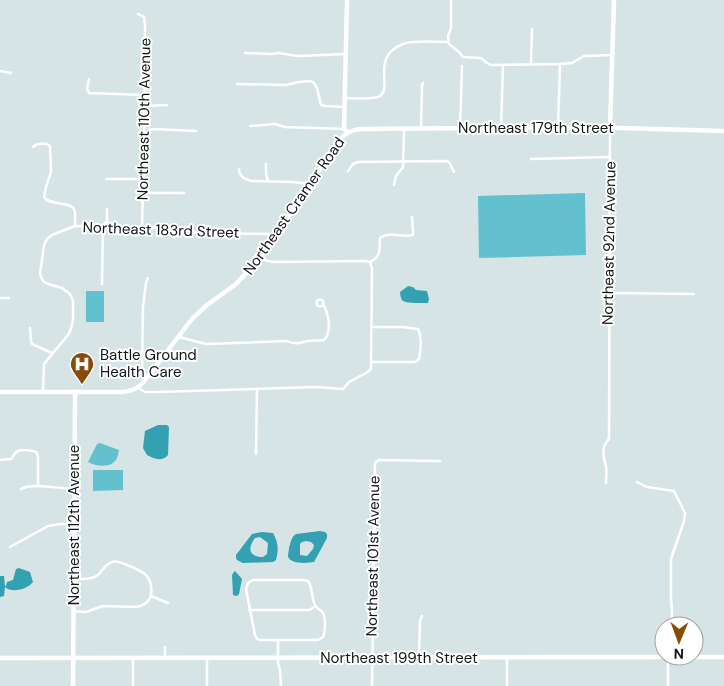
<svg xmlns="http://www.w3.org/2000/svg" width="724" height="686" viewBox="0 0 724 686" font-family="'DM Sans',sans-serif">
  <style>
    .green { fill: #63c0ce }
    .water { fill: #33a1b1; fill-rule: evenodd }
    .lines { fill: none; stroke-linecap: round; stroke-linejoin: round }
    .street { stroke: #fff; stroke-width: 2.5 }
    .secondary { stroke: #fff; stroke-width: 4.5 }
    .labels { text-anchor: middle; stroke-width: 4; stroke-linejoin: round; paint-order: stroke }
    .street-label { font-size: 15px; fill: #101515; stroke: #fff }
    .poi-label { font-size: 15px; fill: #101515; stroke: #fff; text-anchor: start }
  </style>
  <rect width="100%" height="100%" fill="#d7e4e6"/>
  <!-- green -->
  <g class="green">
    <path d="M585,193L586,255L479,258L478,196Z"/>
    <rect x="86" y="291" width="18" height="31"/>
    <path d="M100,443L119,450C118,454 118,459 114,462C108,468 95,466 88,462L97,444Z"/>
    <path d="M93,470H123V490L93,491Z"/>
  </g>
  <!-- water -->
  <g class="water">
    <path d="M408,286L413,287L416,290L427,291L429,299L428,303C423,303 405,304 402,300C401,299 400,294 400,292Z"/>
    <path d="M158,425H167L169,427L168,455C162,462 154,459 147,455L143,448L145,431Z"/>
    <path d="M320,531L325,532L327,534V538L314,562C308,563 290,565 288,556C288,555 289,549 289,548C291,542 291,537 296,534ZM306,541L311,542L314,545L313,549L307,556L300,555V544L302,542Z"/>
    <path d="M262,532L273,533C278,542 279,549 276,560L273,562L243,563L237,560L236,558V555L252,534ZM260,537L268,543L267,554L263,557C249,557 247,549 255,538Z"/>
    <path d="M19,568L30,572L33,582C27,590 11,593 5,587L4,596L0,597V576H4L5,586H6L7,582L13,580L16,569Z"/>
    <path d="M235,571L242,579L239,594L237,596L233,595L232,575L234,572Z"/>
  </g>
  <g class="lines">
    <!-- street -->
    <g class="street">
      <path d="M451,1V28L448,36L449,44L460,53L463,57L481,58L487,63L491,65L560,64L572,63L584,56L612,55"/>
      <path d="M138,14L144,17L145,25L144,143L142,227"/>
      <path d="M245,53L272,54L278,53L298,56L346,54"/>
      <path d="M531,64L532,29"/>
      <path d="M0,71L11,73"/>
      <path d="M89,79L87,89L89,93L144,95"/>
      <path d="M237,84L286,85L299,82L311,81L314,83L317,88L321,105L326,106L344,107"/>
      <path d="M345,98C353,98 373,100 380,96C393,87 370,57 403,44C412,40 437,42 449,42"/>
      <path d="M144,106L167,105"/>
      <path d="M250,126L275,124L285,127L344,129"/>
      <path d="M558,127L560,64"/>
      <path d="M460,128L462,66"/>
      <path d="M501,128L503,65"/>
      <path d="M421,129L422,86L423,83"/>
      <path d="M145,135L149,130L153,129L196,131"/>
      <path d="M33,147C37,143 45,142 50,146L51,172L46,187L44,197C50,206 70,201 74,209C76,214 75,222 75,226"/>
      <path d="M531,159L610,157"/>
      <path d="M266,164V174L268,181"/>
      <path d="M239,169C239,177 245,179 251,181L293,182L310,184"/>
      <path d="M348,171L353,164L358,162L445,161L449,162L454,172"/>
      <path d="M106,179H143"/>
      <path d="M394,185L396,176L403,167L404,129"/>
      <path d="M143,193H184"/>
      <path d="M260,258L268,261L274,262L365,261L370,262"/>
      <path d="M370,262C382,256 379,249 380,238C390,231 401,238 413,235V232L412,217"/>
      <path d="M102,284L103,226L107,221V209"/>
      <path d="M609,293L694,294"/>
      <path d="M0,298H9"/>
      <circle cx="320" cy="303" r="3.5"/>
      <path d="M30,328L31,341L32,344L52,353"/>
      <path d="M179,337L206,344L287,341C295,345 300,343 307,341C313,340 319,341 324,340C332,332 329,314 323,304"/>
      <path d="M371,362H415L419,359C421,349 422,337 418,329L402,327H372"/>
      <path d="M144,379L143,378L142,374L143,307L146,283L148,278"/>
      <path d="M138,388L145,392H157L316,387L343,389L349,382L366,373L371,369L372,268L370,262"/>
      <path d="M43,392L44,364L68,335L71,329L73,320V301L70,294L62,288L48,284L44,282L41,277L40,273L42,260L44,245L47,239L52,235L75,226L177,228L185,229L197,233L275,234"/>
      <path d="M256,454L257,389"/>
      <path d="M0,460L11,459C13,457 14,454 16,452C20,449 31,450 36,452L38,456V486"/>
      <path d="M637,482L647,487L674,491L685,513L684,521L671,559V599L672,610L671,626"/>
      <path d="M606,483C606,478 607,472 606,466C603,457 601,447 609,439L610,128"/>
      <path d="M21,489C32,482 60,489 74,489"/>
      <path d="M10,547L48,526L60,524H74"/>
      <path d="M74,579C83,579 94,580 100,573C104,568 106,564 112,562C117,560 122,563 127,565C143,571 154,576 151,596"/>
      <path d="M253,580H302L308,581C313,588 311,597 315,605C317,609 321,610 323,613C326,618 325,633 323,637L318,640H261L257,639L255,635L246,589L248,583Z"/>
      <path d="M151,596L168,603"/>
      <path d="M249,610H309L316,606"/>
      <path d="M74,611L86,612L103,606L137,607C144,605 148,603 151,596"/>
      <path d="M278,640V663L280,670L281,686"/>
      <path d="M165,647V658"/>
      <path d="M419,656L420,621L422,616"/>
      <path d="M133,658V686"/>
      <path d="M207,686V658"/>
      <path d="M372,686L375,463L376,462L379,460L440,461"/>
      <path d="M507,686V658"/>
      <path d="M668,686V657"/>
    </g>
    <!-- secondary -->
    <g class="secondary">
      <path d="M347,0L344,129L348,132"/>
      <path d="M610,128L614,0"/>
      <path d="M0,392H122C133,391 139,388 145,380L192,319L207,305L236,284L260,258L339,141C346,132 352,130 362,129L585,127L724,131"/>
      <path d="M0,658L724,657"/>
      <path d="M73,686L75,392"/>
    </g>
  </g>
  <!-- icons -->
  <defs>
    <g id="hospital-pin" transform="scale(1.25)"><path d="M0 17L-7.5 6A9.5 9.5 0 1 1 7.5 6Z" fill="#884c08" stroke="#fff"/><path d="M-5-5h3v3.5h4V-5h3V5h-3V1.5h-4V5h-3Z" fill="#fff"/></g>
  </defs>
  <g fill-rule="evenodd">
    <use href="#hospital-pin" x="82" y="364"/>
  </g>
  <g class="labels">
    <!-- street labels -->
    <g class="street-label">
      <text transform="translate(144 119) rotate(-89)" y="5">Northeast 110th Avenue</text>
      <text x="536" y="133">Northeast 179th Street</text>
      <text transform="translate(294 206) rotate(-55)" y="5">Northeast Cramer Road</text>
      <text transform="translate(161 230) rotate(2)" y="5">Northeast 183rd Street</text>
      <text transform="translate(609 243) rotate(-89)" y="5">Northeast 92nd Avenue</text>
      <text transform="translate(74 525) rotate(-90)" y="5">Northeast 112th Avenue</text>
      <text transform="translate(373 556) rotate(-89)" y="5">Northeast 101st Avenue</text>
      <text x="399" y="663">Northeast 199th Street</text>
    </g>
    <!-- poi labels -->
    <g class="poi-label">
      <text x="100" y="360">Battle Ground<tspan x="100" dy="17">Health Care</tspan></text>
    </g>
  </g>
  <!-- north arrow -->
  <g transform="translate(679 641) rotate(181)"><circle r="24" fill="#ffffff" stroke="#9fa1a1"/>
  <path d="M0-4L9 19L0 12L-9 19Z" fill="#884c08"/>
  <text y="-8" font-size="14" font-weight="bold" text-anchor="middle" fill="#101515">N</text>
  </g>
</svg>
